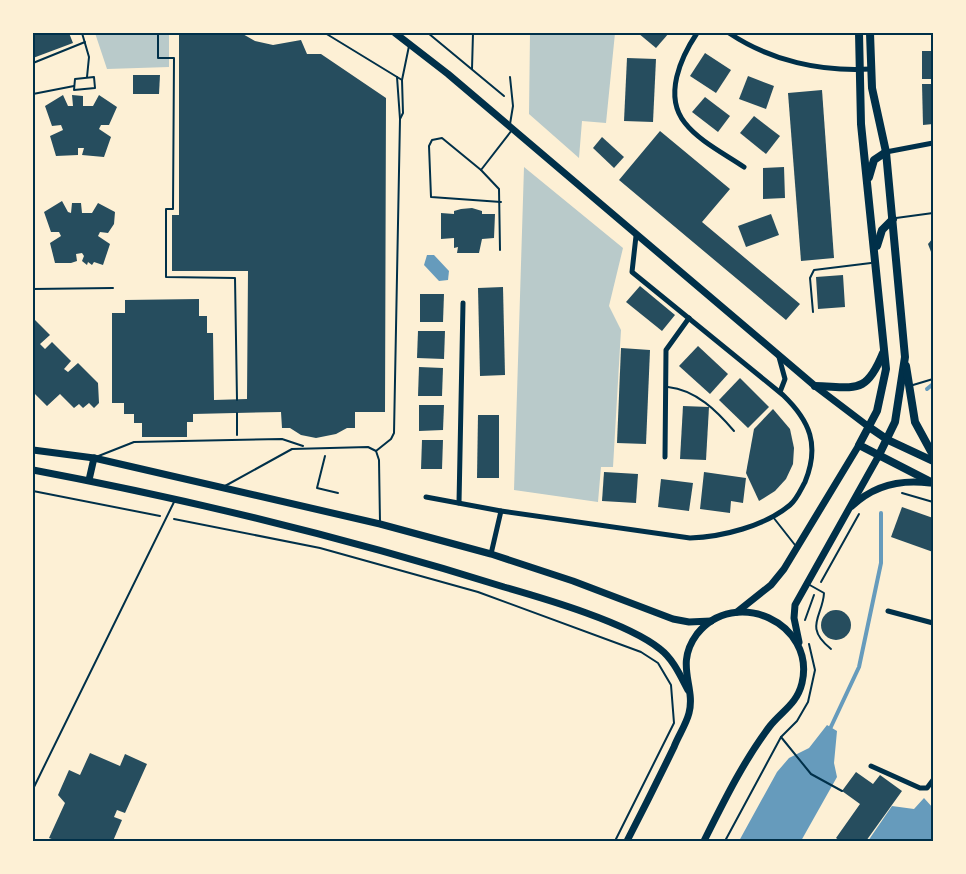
<svg xmlns="http://www.w3.org/2000/svg" width="966" height="874" viewBox="0 0 966 874" font-family="'Source Sans 3',sans-serif">
  <style>
    .green { fill: #b9caca }
    .water { fill: #669bbc }
    .lines { fill: none; stroke-linecap: round; stroke-linejoin: round }
    .stream { stroke: #669bbc; stroke-width: 4 }
    .building { fill: #264d5e }
    .path { stroke: #003049; stroke-width: 2 }
    .service { stroke: #003049; stroke-width: 2 }
    .minor { stroke: #003049; stroke-width: 5 }
    .secondary { stroke: #003049; stroke-width: 7 }
    .primary { stroke: #003049; stroke-width: 8 }
    .neatline { fill: none; stroke: #003049; stroke-width: 2 }
  </style>
  <rect width="100%" height="100%" fill="#fdf0d5"/>
  <!-- green -->
  <g class="green">
    <path d="M95,33H169V67L107,69Z"/>
    <path d="M530,33H615L606,123L582,121L579,158L529,114Z"/>
    <path d="M524,167L623,248L609,306L621,330L613,467H601L598,502L514,490Z"/>
  </g>
  <!-- water -->
  <g class="water">
    <path d="M427,255H434L449,271L448,280L439,281L424,265Z"/>
    <path d="M827,725L837,731L834,763L837,777L801,841H739L777,772L789,758L809,748Z"/>
    <path d="M924,798L933,808V841H868L892,806L914,809Z"/>
  </g>
  <g class="lines">
    <!-- stream -->
    <g class="stream">
      <path d="M927,389L933,384"/>
      <path d="M829,731L859,667L881,563V513"/>
    </g>
  </g>
  <!-- building -->
  <g class="building">
    <path d="M33,33H69L73,43L33,58Z"/>
    <path d="M179,33H241L255,41L273,45L301,40L307,54H321L386,98L385,412H355V428H347L336,434L316,438L301,435L290,428H282L281,412L193,414V422H187V437H142V423H134V414H124V403H112V313H125V300L199,299V316H207V333H213L214,400L247,399L248,271H172V215H179Z"/>
    <path d="M638,33H669L656,48Z"/>
    <rect x="922" y="51" width="11" height="28"/>
    <path d="M705,53L731,70L716,93L690,76Z"/>
    <path d="M627,58L656,59L653,122L624,121Z"/>
    <path d="M133,75H160L159,94H133Z"/>
    <path d="M748,76L774,86L766,109L739,99Z"/>
    <path d="M922,84H933V124L923,125Z"/>
    <path d="M822,90L834,258L801,261L788,93Z"/>
    <path d="M63,95L68,106H73L72,95L83,96V106H93L99,95L117,107L109,125H101L99,129L111,137L104,157L82,155L84,148H78V155L56,156L50,136L63,130L61,125L52,126L45,106Z"/>
    <path d="M705,97L730,116L718,132L692,112Z"/>
    <path d="M754,116L780,136L766,154L740,133Z"/>
    <path d="M660,131L730,189L702,222L800,304L786,320L619,180Z"/>
    <path d="M602,137L624,157L614,168L593,148Z"/>
    <path d="M784,167L785,198L763,199V168Z"/>
    <path d="M62,201L68,212L71,213L72,203H81L82,213H92L98,203L115,212L114,224L108,233L100,232L98,236L110,244L103,265L94,262L92,265L88,262L87,265L82,261L84,256L82,253L76,254L77,261L71,263H55L50,243L61,236L59,232H51L44,212Z"/>
    <path d="M472,208L482,211V214H495L494,238L482,239L479,253H457L458,247L454,248V238L441,239V213L454,214V211L461,209Z"/>
    <path d="M771,214L779,235L746,247L738,226Z"/>
    <path d="M933,238V257L928,244Z"/>
    <path d="M843,275L845,307L818,309L816,277Z"/>
    <path d="M640,286L675,315L662,331L626,302Z"/>
    <path d="M503,287L505,375L480,376L478,288Z"/>
    <path d="M420,294H444L443,322H420Z"/>
    <path d="M33,318L50,335L40,344L45,349L52,342L71,361L64,369L68,372L78,363L98,383L99,403L94,408L89,403L83,408L79,404L74,408L60,394L47,406L33,392Z"/>
    <path d="M418,331H445L444,359L417,358Z"/>
    <path d="M698,346L728,374L710,394L679,366Z"/>
    <path d="M621,348L650,350L646,444L617,443Z"/>
    <path d="M419,367L443,368L442,396H418Z"/>
    <path d="M740,378L769,407L748,428L719,400Z"/>
    <path d="M419,405H444L443,430L419,431Z"/>
    <path d="M683,406L709,407L706,460L680,459Z"/>
    <path d="M773,409L790,429L794,448L793,464L786,479L775,491L759,501L746,473L754,429Z"/>
    <path d="M478,415H499V478H477Z"/>
    <path d="M422,440H443L442,469H421Z"/>
    <path d="M604,472L638,474L636,503L602,501Z"/>
    <path d="M704,472L746,478L743,503L731,501L730,513L700,509Z"/>
    <path d="M661,479L693,483L689,511L658,507Z"/>
    <path d="M902,507L933,518V552L891,537Z"/>
    <circle cx="836" cy="625" r="15"/>
    <path d="M90,753L120,766L125,754L147,764L125,813L117,810L114,817L122,820L113,841H57L49,838L65,803L58,795L69,770L80,775Z"/>
    <path d="M856,772L873,784L880,775L902,791L866,841H840L836,838L860,804L842,791Z"/>
  </g>
  <g class="lines">
    <!-- path -->
    <g class="path">
      <path d="M158,33V58H174L173,209H166V277L235,278L237,400"/>
      <path d="M428,33L504,96"/>
      <path d="M472,69L473,33"/>
      <path d="M237,413V435"/>
      <path d="M325,456L317,488L338,493"/>
      <path d="M33,491L160,516"/>
      <path d="M902,493L933,502"/>
      <path d="M174,519L320,548L478,592L641,652L658,663L671,685L674,723L615,841"/>
      <path d="M821,582L859,514"/>
      <path d="M805,620L814,595"/>
      <path d="M781,737L811,774L842,791"/>
      <path d="M725,841L781,737L797,721L808,702L815,670L809,644"/>
    </g>
    <!-- service -->
    <g class="service">
      <path d="M82,33L89,57L87,77"/>
      <path d="M325,33L402,80"/>
      <path d="M33,63L85,42"/>
      <path d="M94,77L95,88L74,90L75,79Z"/>
      <path d="M397,77L400,119"/>
      <path d="M33,94L74,86"/>
      <path d="M510,124L513,106L510,77"/>
      <path d="M481,170L442,138L432,140L429,146L431,197L501,202"/>
      <path d="M896,218L933,213"/>
      <path d="M500,250L499,189L481,170L512,130"/>
      <path d="M33,289L113,288"/>
      <path d="M813,312L810,278L814,270L871,263"/>
      <path d="M913,385L933,379"/>
      <path d="M668,387C696,390 717,411 734,431"/>
      <path d="M376,451L391,439L394,433L400,119L403,113L402,80L409,46"/>
      <path d="M96,457L134,442L282,439L303,446"/>
      <path d="M225,486L292,449L368,447L376,451L379,460L380,522"/>
      <path d="M773,517L795,545"/>
      <path d="M808,584L824,593C823,616 803,627 831,649"/>
      <path d="M33,789L175,500"/>
    </g>
    <!-- minor -->
    <g class="minor">
      <path d="M697,33C681,57 663,96 685,123C699,141 725,154 744,167"/>
      <path d="M729,33C771,61 821,72 871,69"/>
      <path d="M886,152L933,143"/>
      <path d="M779,357L785,379L780,392"/>
      <path d="M665,457L666,350L689,318"/>
      <path d="M426,497L501,511L690,538C722,537 765,526 790,505C797,499 801,489 805,482C820,445 810,421 783,395L632,272L636,236"/>
      <path d="M459,503L463,303"/>
      <path d="M491,554L501,511"/>
      <path d="M888,611L933,623"/>
      <path d="M871,766L920,788H927L933,780"/>
    </g>
    <!-- secondary -->
    <g class="secondary">
      <path d="M395,33L448,74L815,386L869,427"/>
      <path d="M33,450L94,458L380,524L491,554L573,581L673,619L689,622L711,621"/>
      <path d="M33,470C192,500 350,539 504,587C546,599 628,623 660,649C673,659 680,675 688,690"/>
      <path d="M89,480L94,458"/>
      <path d="M852,506C874,485 900,479 930,483"/>
      <path d="M737,612L771,585L784,569L859,445"/>
      <path d="M799,642L794,618L795,605L878,457"/>
      <path d="M627,841C643,810 659,778 674,747C678,736 686,725 689,713C696,686 674,665 697,634C735,586 816,623 802,683C797,704 782,711 770,726C744,760 723,803 704,841"/>
    </g>
    <!-- primary -->
    <g class="primary">
      <path d="M859,33L861,124L886,369L877,411L859,445L933,483"/>
      <path d="M870,33L872,88L886,152L905,357L895,422L878,457"/>
      <path d="M869,177L874,160L886,152"/>
      <path d="M877,246L882,230L893,219"/>
      <path d="M906,366L915,422L933,455"/>
      <path d="M815,386C856,387 866,395 883,353"/>
      <path d="M869,427L888,440L933,461"/>
    </g>
  </g>
  <!-- border -->
  <rect width="966" height="874" fill="none" stroke="#fdf0d5" stroke-width="69"/>
  <rect x="34" y="34" width="898" height="806" class="neatline"/>
</svg>
